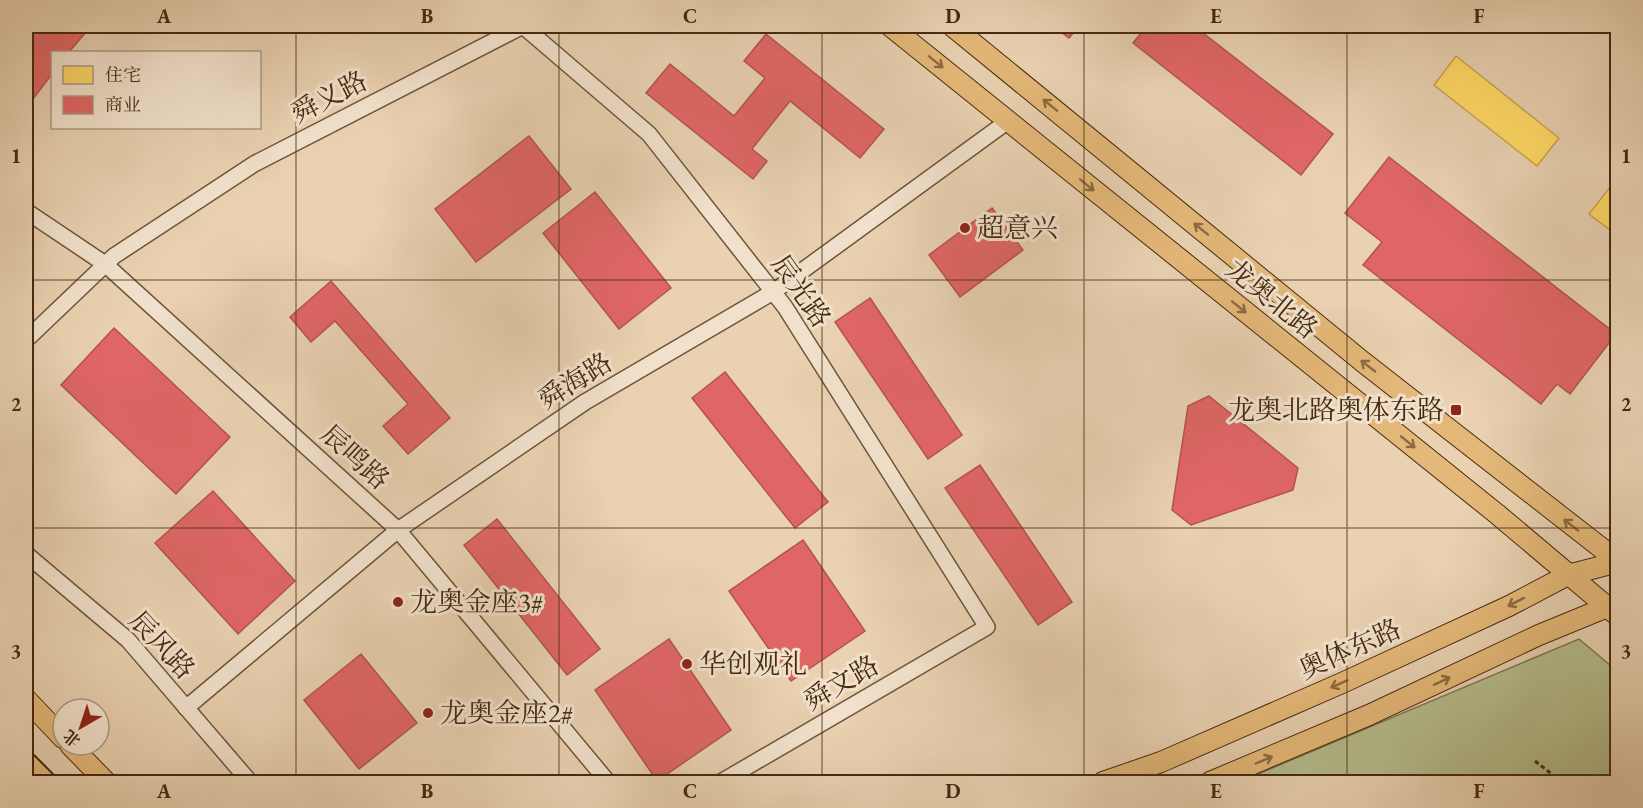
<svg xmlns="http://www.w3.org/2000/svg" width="1643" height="808" viewBox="0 0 1643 808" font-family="'EB Garamond','Noto Serif SC',serif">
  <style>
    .green { fill: #b5bc8c; stroke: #7e734e; stroke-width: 1.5 }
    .homes { fill: #ffd966; stroke: #c8a44c; stroke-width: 1.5 }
    .shops { fill: #e06666; stroke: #b2544c; stroke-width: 1.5 }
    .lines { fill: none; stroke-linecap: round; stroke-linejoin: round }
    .minor-casing { stroke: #6f5438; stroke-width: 18 }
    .major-casing { stroke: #462a10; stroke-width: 22 }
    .highway-casing { stroke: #462a10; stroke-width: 26 }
    .path { stroke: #462a10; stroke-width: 3; stroke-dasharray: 4.5 3; stroke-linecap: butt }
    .minor { stroke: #f1e1cc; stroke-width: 15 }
    .major { stroke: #e4b878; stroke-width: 20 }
    .highway { stroke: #e4b878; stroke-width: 22 }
    .oneway { stroke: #8d6a3f }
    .grid { fill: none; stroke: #462a10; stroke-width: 1.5; stroke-opacity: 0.55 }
    .poi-dot { fill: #8f2418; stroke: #f1e1cc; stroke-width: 2 }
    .labels { text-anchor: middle; stroke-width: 6; stroke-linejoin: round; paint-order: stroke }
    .street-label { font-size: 27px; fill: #462a10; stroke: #f1e1cc }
    .poi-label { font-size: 27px; fill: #462a10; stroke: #f1e1cc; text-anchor: start }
    .neatline { fill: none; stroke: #462a10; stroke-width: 2 }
    .grid-label { font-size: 20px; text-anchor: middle; font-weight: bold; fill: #462a10 }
  </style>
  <rect width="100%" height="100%" fill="#e9d1b1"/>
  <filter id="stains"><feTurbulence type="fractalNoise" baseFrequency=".00333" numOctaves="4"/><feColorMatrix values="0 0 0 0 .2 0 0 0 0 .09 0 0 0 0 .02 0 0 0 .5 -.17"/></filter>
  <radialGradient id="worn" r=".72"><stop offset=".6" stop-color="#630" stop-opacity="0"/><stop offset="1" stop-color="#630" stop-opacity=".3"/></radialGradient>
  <!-- green -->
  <path class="green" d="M1579,639L1617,671V782H1239Z"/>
  <!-- homes -->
  <g class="homes">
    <path d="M1456,56L1559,138L1537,166L1434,85Z"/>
    <path d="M1611,186L1618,191V236L1589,214Z"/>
  </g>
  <!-- shops -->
  <g class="shops">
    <path d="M26,26H91L69,52H52V74L26,108Z"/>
    <path d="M1053,26H1079L1069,38Z"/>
    <path d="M1147,26H1194L1333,134L1301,175L1133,43Z"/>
    <path d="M766,34L884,129L860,158L790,101L752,149L767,161L753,179L646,93L670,64L734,116L765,78L744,61Z"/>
    <path d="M529,136L571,189L476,262L435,209Z"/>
    <path d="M1389,157L1616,334L1570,394L1557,384L1541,404L1363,265L1382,242L1345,213Z"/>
    <path d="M595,192L671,288L619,329L543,233Z"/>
    <path d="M992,208L1023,250L960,297L929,255Z"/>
    <path d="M331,281L450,418L408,454L383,426L408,404L335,321L311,342L290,317Z"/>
    <path d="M870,298L962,435L928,459L835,322Z"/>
    <path d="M114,328L230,437L176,494L61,385Z"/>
    <path d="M725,372L828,502L795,528L692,398Z"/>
    <path d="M1209,396L1298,468L1293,490L1191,525L1172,510L1188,406Z"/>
    <path d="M980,465L1072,602L1038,625L945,488Z"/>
    <path d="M213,491L295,581L238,634L155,543Z"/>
    <path d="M497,519L600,649L567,675L464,545Z"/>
    <path d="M803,540L865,631L791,681L729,591Z"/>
    <path d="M669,639L731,730L657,781L595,690Z"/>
    <path d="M361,654L417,723L359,769L304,700Z"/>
    <path d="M390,775L396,782H380Z"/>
  </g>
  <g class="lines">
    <!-- minor casing -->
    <g class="minor-casing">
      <g id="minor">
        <path d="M26,211L105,264L398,530L608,782"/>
        <path d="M26,340L114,256L254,164L523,26L649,134L785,307L987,627L721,782"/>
        <path d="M26,554L128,640L250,782"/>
        <path d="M186,708L398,530L585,402L773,292L1008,121"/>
      </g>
    </g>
    <!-- major casing -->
    <g class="major-casing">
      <g id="major">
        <path d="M890,26L1497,514L1618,616"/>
        <path d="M952,26L1363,362L1618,561"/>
        <path d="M26,699L63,738"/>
        <path d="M70,745L106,782"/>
        <path d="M1103,782L1161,762L1342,683L1509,606L1568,575L1618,562"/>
        <path d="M1210,782L1369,715L1539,635L1617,603"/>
      </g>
    </g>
    <!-- highway casing -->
    <g class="highway-casing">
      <path id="highway" d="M26,764L44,782"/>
    </g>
    <!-- path -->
    <path class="path" d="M1535,761L1562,782"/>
    <!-- minor -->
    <use href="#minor" class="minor"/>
    <!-- major -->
    <use href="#major" class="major"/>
    <!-- highway -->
    <use href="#highway" class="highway"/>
  </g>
  <!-- one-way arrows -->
  <defs><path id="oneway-shaft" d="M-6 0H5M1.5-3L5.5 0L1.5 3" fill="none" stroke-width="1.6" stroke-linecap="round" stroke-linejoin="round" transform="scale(1.5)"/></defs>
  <g class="oneway">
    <use href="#oneway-shaft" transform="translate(936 62) rotate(39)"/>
    <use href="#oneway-shaft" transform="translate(1050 105) rotate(-141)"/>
    <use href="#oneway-shaft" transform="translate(1087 185) rotate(39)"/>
    <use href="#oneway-shaft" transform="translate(1201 229) rotate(-141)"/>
    <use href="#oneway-shaft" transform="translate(1239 307) rotate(39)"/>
    <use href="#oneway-shaft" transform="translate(1368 366) rotate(-142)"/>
    <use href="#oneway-shaft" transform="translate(1408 442) rotate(39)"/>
    <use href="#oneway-shaft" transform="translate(1571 525) rotate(-142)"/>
    <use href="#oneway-shaft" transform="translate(1516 602) rotate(153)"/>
    <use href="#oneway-shaft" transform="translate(1442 681) rotate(-25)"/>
    <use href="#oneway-shaft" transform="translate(1339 684) rotate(156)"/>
    <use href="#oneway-shaft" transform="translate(1264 760) rotate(-23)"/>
  </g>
  <!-- grid -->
  <path class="grid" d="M296,26V782M559,26V782M822,26V782M1084,26V782M1347,26V782M26,280H1618M26,528H1618"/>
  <!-- markers -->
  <g class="poi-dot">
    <circle cx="965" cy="228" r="6"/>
    <rect x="1450" y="404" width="12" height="12" rx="3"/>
    <circle cx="398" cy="602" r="6"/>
    <circle cx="687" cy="664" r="6"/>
    <circle cx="428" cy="713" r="6"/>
  </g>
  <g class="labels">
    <!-- street labels -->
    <g class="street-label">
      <text transform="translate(329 97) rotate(-27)" y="9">舜义路</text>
      <text transform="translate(801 291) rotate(55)" y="9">辰光路</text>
      <text transform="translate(1272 299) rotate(39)" y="9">龙奥北路</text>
      <text transform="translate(575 381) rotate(-32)" y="9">舜海路</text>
      <text transform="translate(355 457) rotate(42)" y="9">辰鸣路</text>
      <text transform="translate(162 645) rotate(47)" y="9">辰风路</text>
      <text transform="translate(1350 649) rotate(-24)" y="9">奥体东路</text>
      <text transform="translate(841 683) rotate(-30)" y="9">舜文路</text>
    </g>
    <!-- poi labels -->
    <g class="poi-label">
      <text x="977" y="237">超意兴</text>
      <text x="1444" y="419" text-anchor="end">龙奥北路奥体东路</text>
      <text x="410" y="611">龙奥金座3#</text>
      <text x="699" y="673">华创观礼</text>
      <text x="440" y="722">龙奥金座2#</text>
    </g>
  </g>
  <!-- margin -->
  <rect width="1643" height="808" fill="none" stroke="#e9d1b1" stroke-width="66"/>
  <!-- legend -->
  <rect x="51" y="51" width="210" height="78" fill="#f1e1cc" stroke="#ad9881" stroke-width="1.5"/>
  <rect x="63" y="66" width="30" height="18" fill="#ffd966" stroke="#ad9881" stroke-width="1.5"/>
  <text x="105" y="81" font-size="18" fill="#462a10">住宅</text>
  <rect x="63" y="96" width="30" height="18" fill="#e06666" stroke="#ad9881" stroke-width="1.5"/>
  <text x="105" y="111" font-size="18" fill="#462a10">商业</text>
  <!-- north arrow -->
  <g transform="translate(81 727) rotate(219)"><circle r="28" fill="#f1e1cc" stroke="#ad9881" stroke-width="1.5"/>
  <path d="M0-4.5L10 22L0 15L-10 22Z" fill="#8f2418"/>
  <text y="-9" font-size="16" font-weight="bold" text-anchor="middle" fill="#462a10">北</text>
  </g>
  <rect x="33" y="33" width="1577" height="742" class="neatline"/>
  <g class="grid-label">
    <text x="164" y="23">A</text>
    <text x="427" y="23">B</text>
    <text x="690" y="23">C</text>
    <text x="953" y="23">D</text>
    <text x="1216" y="23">E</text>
    <text x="1479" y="23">F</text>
    <text x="16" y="163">1</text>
    <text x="1626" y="163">1</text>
    <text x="16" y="411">2</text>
    <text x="1626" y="411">2</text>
    <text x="16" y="658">3</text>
    <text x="1626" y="658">3</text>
    <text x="164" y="798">A</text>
    <text x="427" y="798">B</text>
    <text x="690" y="798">C</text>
    <text x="953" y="798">D</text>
    <text x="1216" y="798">E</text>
    <text x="1479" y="798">F</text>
  </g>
  <rect width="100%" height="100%" filter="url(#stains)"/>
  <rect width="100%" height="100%" fill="url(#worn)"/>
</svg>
